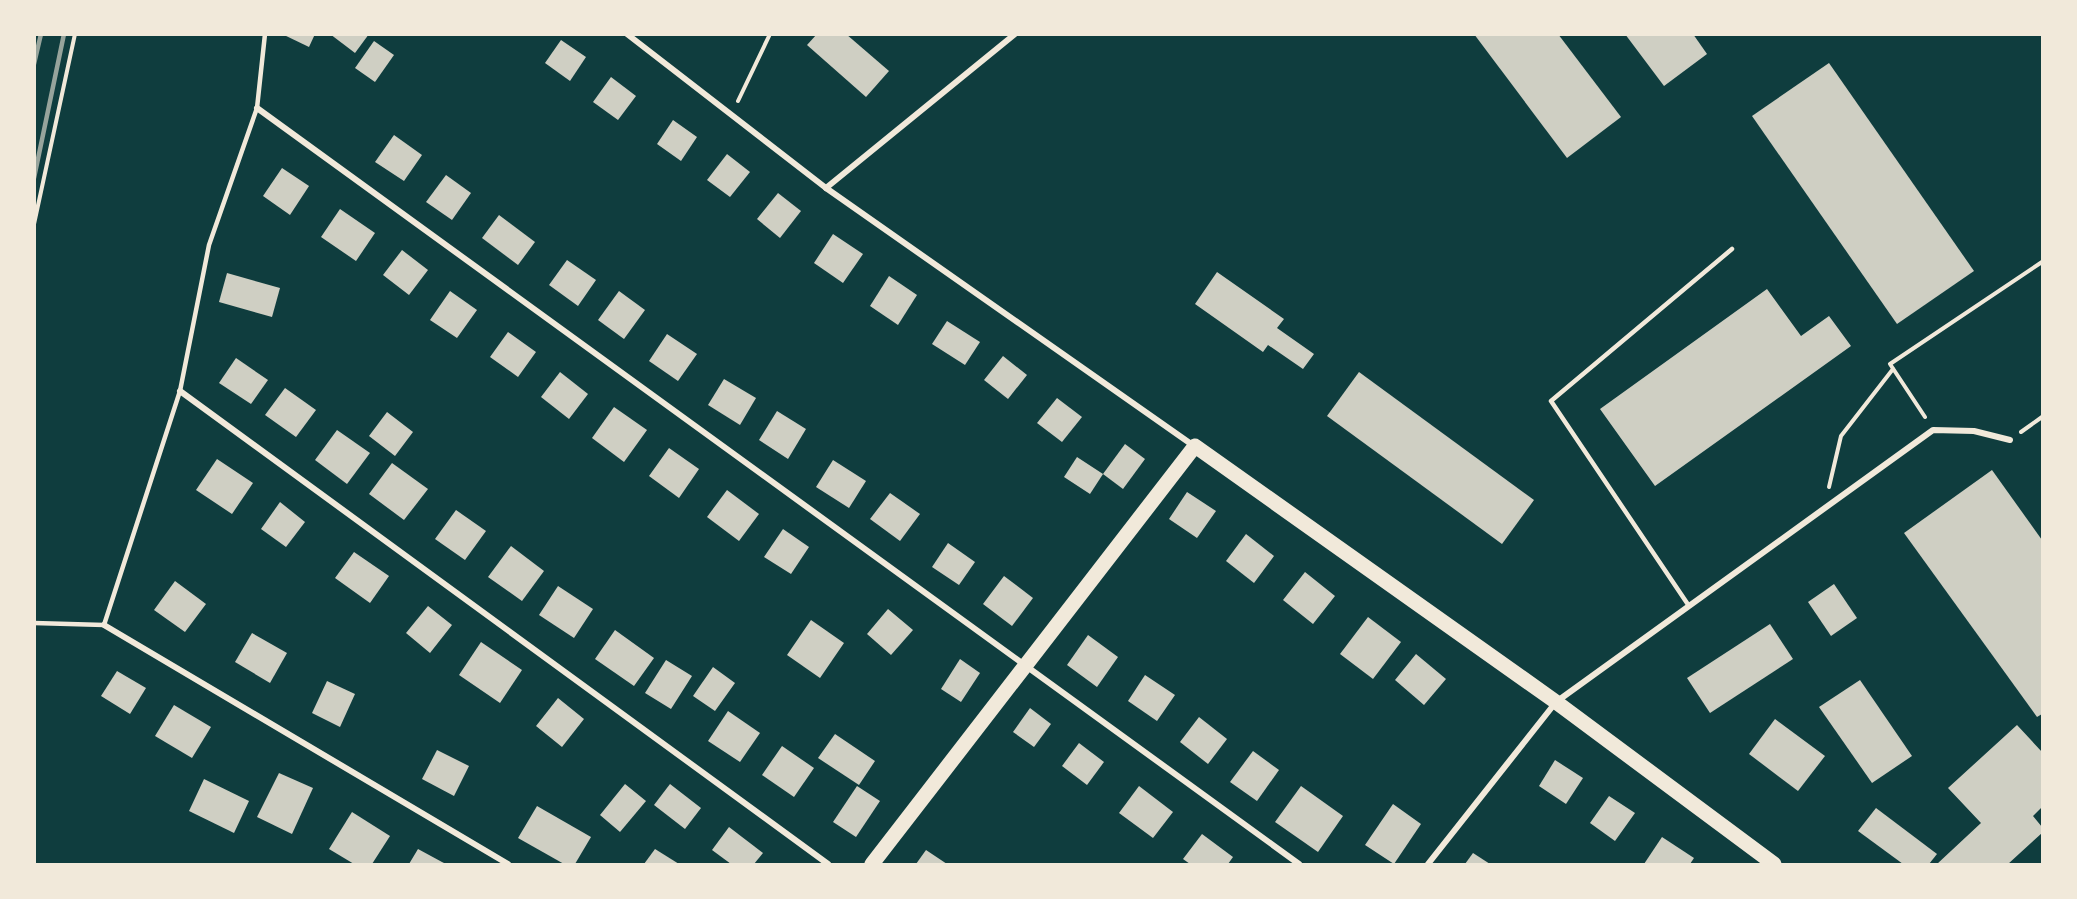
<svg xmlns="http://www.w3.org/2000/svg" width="2077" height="899" viewBox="0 0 2077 899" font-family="'Exo 2',sans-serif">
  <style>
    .building { fill: #cfcfc3 }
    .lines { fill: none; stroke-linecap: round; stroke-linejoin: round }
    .path { stroke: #f1e9da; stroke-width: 4 }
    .service { stroke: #f1e9da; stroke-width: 4.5 }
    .minor { stroke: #f1e9da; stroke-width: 6 }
    .primary { stroke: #f1e9da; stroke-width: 15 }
    .rail { stroke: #97a49c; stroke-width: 4.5 }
  </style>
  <rect width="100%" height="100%" fill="#0f3d3e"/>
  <!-- building -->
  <g class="building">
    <path d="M282,34H315L309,47Z"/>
    <path d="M330,34H369L355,53Z"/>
    <path d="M817,34H846L889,71L866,97L807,45Z"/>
    <path d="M1474,34H1558L1621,117L1567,158Z"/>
    <path d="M1625,34H1693L1707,54L1664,86Z"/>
    <path d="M561,40L586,57L570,81L545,63Z"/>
    <path d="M374,41L394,55L375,82L355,68Z"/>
    <path d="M1829,63L1974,271L1897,324L1752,116Z"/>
    <path d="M611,77L636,96L618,120L593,102Z"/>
    <path d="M673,120L697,137L681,161L657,144Z"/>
    <path d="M394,135L422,155L404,181L375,162Z"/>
    <path d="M727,154L750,172L730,197L707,180Z"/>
    <path d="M282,168L309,186L290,215L263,196Z"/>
    <path d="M446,175L471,193L452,220L426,202Z"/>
    <path d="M778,193L801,211L780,238L757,219Z"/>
    <path d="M340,209L375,233L356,261L321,237Z"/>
    <path d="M499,215L535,242L518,265L482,238Z"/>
    <path d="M833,234L863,254L843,283L814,263Z"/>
    <path d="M402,250L428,270L409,295L383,275Z"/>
    <path d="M567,260L596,280L578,306L549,285Z"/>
    <path d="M1217,272L1284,319L1277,328L1314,354L1303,369L1268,345L1263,352L1195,304Z"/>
    <path d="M227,273L280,288L272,317L219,302Z"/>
    <path d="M889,276L917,295L898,325L870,306Z"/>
    <path d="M1767,289L1801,336L1829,316L1851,346L1655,486L1600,409Z"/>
    <path d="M450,291L477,310L457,338L430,320Z"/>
    <path d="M619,291L645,310L624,339L598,320Z"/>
    <path d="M947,321L980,342L965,365L932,344Z"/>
    <path d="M508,332L536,352L518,377L490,357Z"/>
    <path d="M667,334L697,354L678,381L649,361Z"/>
    <path d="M1003,356L1027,375L1008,399L984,380Z"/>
    <path d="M236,358L268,380L251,404L219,383Z"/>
    <path d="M560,372L588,394L569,419L541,397Z"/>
    <path d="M1359,372L1534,500L1502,544L1327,416Z"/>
    <path d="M724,379L756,398L740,425L708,405Z"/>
    <path d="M285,388L316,410L296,437L265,415Z"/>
    <path d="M1057,398L1082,417L1062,442L1037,423Z"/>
    <path d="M614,407L647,430L624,462L592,438Z"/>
    <path d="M777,411L806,429L788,459L759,440Z"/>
    <path d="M387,412L413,432L395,456L369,436Z"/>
    <path d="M337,430L370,453L347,484L315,460Z"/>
    <path d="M1125,444L1145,459L1123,489L1103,474Z"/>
    <path d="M669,448L699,469L679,498L649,476Z"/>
    <path d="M1077,457L1103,474L1090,494L1064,477Z"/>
    <path d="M217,459L253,483L232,514L196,490Z"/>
    <path d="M833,460L866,481L849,508L816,487Z"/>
    <path d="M392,463L428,489L404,520L369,494Z"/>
    <path d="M1992,470L2042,540V714L2037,717L1904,533Z"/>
    <path d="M727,490L759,514L739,541L707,517Z"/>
    <path d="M1187,492L1216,511L1197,538L1169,519Z"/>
    <path d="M890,493L920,514L900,541L870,519Z"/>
    <path d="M280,502L305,522L286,547L261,529Z"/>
    <path d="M456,510L486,531L465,560L435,539Z"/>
    <path d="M783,529L809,547L791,574L764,557Z"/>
    <path d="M1246,534L1274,556L1254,583L1226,561Z"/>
    <path d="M948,543L975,562L959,585L932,567Z"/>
    <path d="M511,546L544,571L522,601L488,577Z"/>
    <path d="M354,552L389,576L370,603L335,578Z"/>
    <path d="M1305,572L1335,596L1313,624L1283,600Z"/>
    <path d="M1004,576L1033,598L1012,626L983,604Z"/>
    <path d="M175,581L206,604L185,632L154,610Z"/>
    <path d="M1834,584L1857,618L1831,636L1808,602Z"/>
    <path d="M558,586L593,609L574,638L539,615Z"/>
    <path d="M428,606L452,625L430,653L406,633Z"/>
    <path d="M888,609L913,630L891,655L867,634Z"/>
    <path d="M1368,617L1401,642L1373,679L1340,654Z"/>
    <path d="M811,620L844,643L820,678L787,655Z"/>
    <path d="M1770,624L1793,659L1710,713L1687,678Z"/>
    <path d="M615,630L654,658L634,686L595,659Z"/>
    <path d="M252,633L287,653L270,683L235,662Z"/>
    <path d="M1088,635L1118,657L1097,687L1067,665Z"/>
    <path d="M481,642L522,670L500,703L459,675Z"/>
    <path d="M1416,654L1446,679L1424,705L1395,680Z"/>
    <path d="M960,659L980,673L961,702L941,689Z"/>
    <path d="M666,660L692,676L671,709L645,693Z"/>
    <path d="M713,667L735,683L715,711L693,696Z"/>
    <path d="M117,671L146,688L130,714L101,696Z"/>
    <path d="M1145,675L1175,695L1157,721L1128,701Z"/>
    <path d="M1860,680L1912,756L1872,783L1819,707Z"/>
    <path d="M327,681L355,694L340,727L312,713Z"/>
    <path d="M558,698L584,719L562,747L536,726Z"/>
    <path d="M174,705L211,727L192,758L155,736Z"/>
    <path d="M1030,708L1051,724L1034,747L1013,732Z"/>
    <path d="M728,711L760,733L740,762L708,741Z"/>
    <path d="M1199,717L1227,739L1208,764L1180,742Z"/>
    <path d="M1775,719L1825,756L1798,791L1749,754Z"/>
    <path d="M2017,725L2042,752V807L2033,816L2042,827V833L2008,864H1937L1981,823L1948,788Z"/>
    <path d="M835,734L875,761L859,785L818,758Z"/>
    <path d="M1079,743L1104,762L1087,785L1062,766Z"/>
    <path d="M782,746L814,768L794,797L762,775Z"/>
    <path d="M437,750L469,766L454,796L422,779Z"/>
    <path d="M1253,751L1279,770L1257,801L1230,782Z"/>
    <path d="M1555,760L1583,778L1566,804L1539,786Z"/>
    <path d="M279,773L313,788L292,834L257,817Z"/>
    <path d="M204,779L249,801L234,833L189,811Z"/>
    <path d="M625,784L646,801L620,832L600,815Z"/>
    <path d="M670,784L701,808L685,829L654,805Z"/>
    <path d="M857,786L880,801L856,837L833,822Z"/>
    <path d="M1139,786L1173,812L1153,838L1119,813Z"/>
    <path d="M1301,786L1343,816L1318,852L1275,822Z"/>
    <path d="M1609,796L1635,813L1615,841L1590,823Z"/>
    <path d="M1393,804L1421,824L1394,864L1365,845Z"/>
    <path d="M537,806L591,837L575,864H564L518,838Z"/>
    <path d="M1876,808L1937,854L1929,864H1903L1858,831Z"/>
    <path d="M352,812L390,836L372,864H354L329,849Z"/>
    <path d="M729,827L763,853L754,864H731L712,850Z"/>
    <path d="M1202,834L1233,857L1228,864H1190L1183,859Z"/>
    <path d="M1662,837L1694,858L1690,864H1644Z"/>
    <path d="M418,849L442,862L446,864H409Z"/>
    <path d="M655,849L679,864H644Z"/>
    <path d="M926,850L947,864H916Z"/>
    <path d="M1473,853L1490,864H1465Z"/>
  </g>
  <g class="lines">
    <!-- path -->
    <g class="path">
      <path d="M738,101L770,34"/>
      <path d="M34,224L75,34"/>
      <path d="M1925,417L1890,364L2042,262"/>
      <path d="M2021,432L2042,417"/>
      <path d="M1829,487L1841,436L1893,369"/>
    </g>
    <!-- service -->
    <g class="service">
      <path d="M1689,606L1551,401L1732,249"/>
      <path d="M34,623L104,625L180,391L209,245L257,108L265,34"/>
    </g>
    <!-- minor -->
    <g class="minor">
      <path d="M627,34L826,188L1194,446"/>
      <path d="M257,108L1299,864"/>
      <path d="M826,188L1015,34"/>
      <path d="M180,391L828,864"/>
      <path d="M104,625L508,864"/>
      <path d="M1428,864L1556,702L1933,430L1974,431L2010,440"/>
    </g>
    <!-- primary -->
    <path class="primary" d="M872,864L1195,446L1556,702L1774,864"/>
    <!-- rail -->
    <g class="rail">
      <path d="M34,64L41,34"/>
      <path d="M34,178L64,34"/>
    </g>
  </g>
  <!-- border -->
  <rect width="2077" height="899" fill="none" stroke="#f1e9da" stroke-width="72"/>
</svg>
